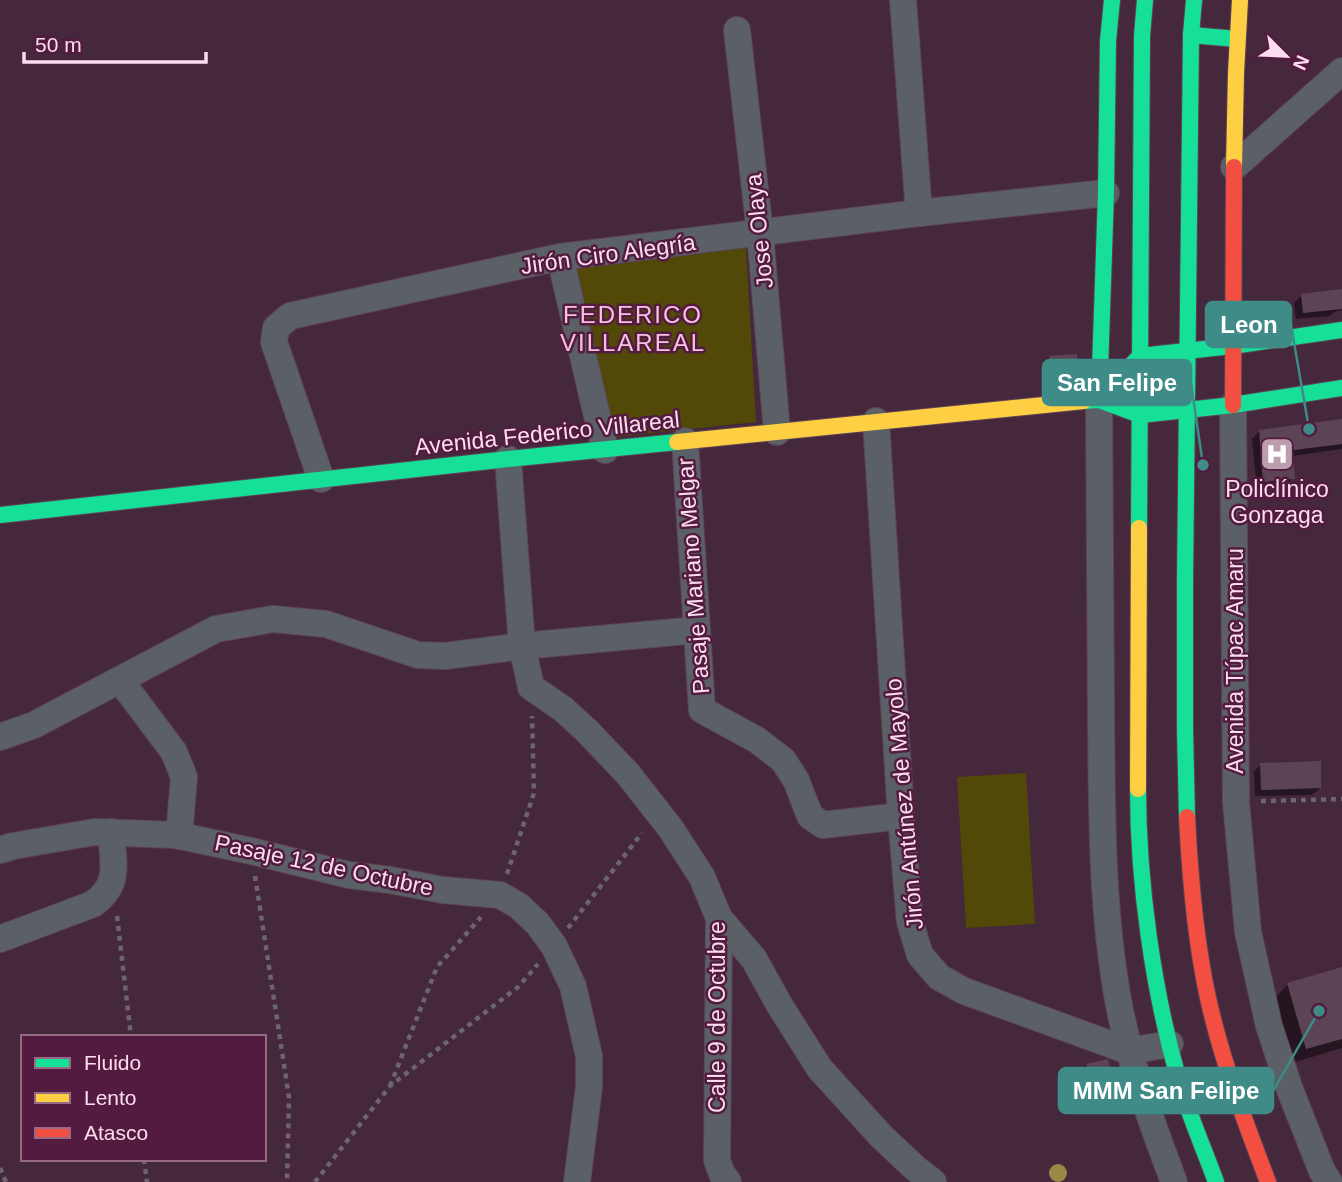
<svg xmlns="http://www.w3.org/2000/svg" width="1342" height="1182" viewBox="0 0 1342 1182" font-family="Helvetica,sans-serif">
  <style>
    .green { fill: #524808 }
    .shadow { fill: #0007 }
    .building { fill: #5d4454 }
    .lines { fill: none; stroke-linecap: round; stroke-linejoin: round }
    .street-casing { stroke: #5d4454; stroke-width: 28 }
    .fast-casing { stroke: #5d4454; stroke-width: 18 }
    .slow-casing { stroke: #5d4454; stroke-width: 18 }
    .jam-casing { stroke: #5d4454; stroke-width: 18 }
    .path { stroke: #6c646f; stroke-width: 4.5; stroke-dasharray: 5 5; stroke-linecap: butt }
    .street { stroke: #5b6067; stroke-width: 26 }
    .fast { stroke: #16e098; stroke-width: 16 }
    .slow { stroke: #ffcf43; stroke-width: 16 }
    .jam { stroke: #f24e42; stroke-width: 16 }
    .tree { fill: #9b8746 }
    .labels { text-anchor: middle; stroke-width: 5; stroke-linejoin: round; paint-order: stroke }
    .street-label { font-size: 23px; fill: #fbdded; stroke: #531b3f }
    .poi-label { font-size: 23px; fill: #fbdded; stroke: #531b3f }
    .neighbourhood-label { font-size: 24px; letter-spacing: 2px; fill: #f8c0e0; stroke: #531b3f }
    .leader { fill: none; stroke: #3e8b87; stroke-width: 2.5 }
    .callout-dot { fill: #3e8b87; stroke: #531b3f; stroke-width: 2.5 }
    .callout { fill: #3e8b87; stroke: #3e8b87; stroke-width: 2.5 }
    .callout-label { font-size: 24px; text-anchor: middle; font-weight: bold; fill: #fff }
  </style>
  <rect width="100%" height="100%" fill="#46283c"/>
  <!-- green -->
  <g class="green">
    <path d="M746,248L756,422L615,437L575,269Z"/>
    <path d="M1026,773L1035,924L966,928L957,777Z"/>
  </g>
  <!-- shadow -->
  <g class="shadow">
    <path d="M1342,291V310L1334,312L1330,316L1296,319L1294,303L1301,296Z"/>
    <path d="M1049,358L1076,378L1069,385L1044,387L1042,365Z"/>
    <path d="M1342,421V449L1292,456L1293,478L1286,485L1257,488L1252,439L1259,432Z"/>
    <path d="M1261,764L1320,788L1312,795L1255,796L1254,772Z"/>
    <path d="M1342,968V1048L1292,1063L1274,999L1288,984Z"/>
    <path d="M1086,1065L1115,1102L1107,1109L1087,1113L1079,1073Z"/>
  </g>
  <!-- building -->
  <g class="building">
    <path d="M1342,289V309L1303,313L1301,294Z"/>
    <path d="M1077,354L1078,379L1050,381L1049,356Z"/>
    <path d="M1342,419V444L1294,450L1292,439L1295,479L1263,482L1259,430Z"/>
    <path d="M1321,761V788L1261,790L1260,763Z"/>
    <path d="M1342,967V1039L1306,1049L1287,983Z"/>
    <path d="M1108,1059L1117,1102L1094,1107L1086,1064Z"/>
  </g>
  <g class="lines">
    <!-- street casing -->
    <g class="street-casing">
      <g id="street">
        <path d="M903,0L919,213"/>
        <path d="M737,30L760,233L777,432"/>
        <path d="M1234,167L1342,71"/>
        <path d="M560,257L605,450"/>
        <path d="M1099,400C1100,504 1100,609 1101,713C1102,807 1101,901 1117,994C1128,1059 1151,1121 1174,1182"/>
        <path d="M1233,405L1236,802L1248,932L1269,1026L1290,1090L1322,1171L1329,1182"/>
        <path d="M876,421L901,816L910,922L920,955L939,977L964,991L1129,1051L1170,1044"/>
        <path d="M685,441L702,710L757,740L783,760L796,780L810,816L823,825L901,816"/>
        <path d="M508,459L522,646L531,687L563,709L587,731L628,774L671,829L702,877L719,918L717,1160L722,1174L728,1182"/>
        <path d="M321,479L274,342L276,328L290,316L560,257L919,213L1106,193"/>
        <path d="M120,680L174,752L184,777L179,836"/>
        <path d="M0,737L34,725L216,629L273,619L326,624L418,655L445,656L522,646L697,630"/>
        <path d="M0,850L13,846L95,832L176,835L251,851L349,875L390,880L443,890L500,895L519,906L538,924L554,946L573,986L589,1056V1087L577,1182"/>
        <path d="M719,918L754,959L780,1006L820,1069L881,1136L915,1168L933,1182"/>
        <path d="M0,939L93,904C121,884 113,863 111,832"/>
      </g>
    </g>
    <!-- fast casing -->
    <g class="fast-casing">
      <g id="fast">
        <path d="M1191,35L1237,39"/>
        <path d="M1119,378L1140,356L1232,346L1342,330"/>
        <path d="M1099,400L1106,193L1108,41L1112,0"/>
        <path d="M1084,401L1099,400L1140,415L1233,405L1342,388"/>
        <path d="M0,515L508,459L677,442"/>
        <path d="M1139,528L1142,36L1145,0"/>
        <path d="M1138,789C1138,883 1153,990 1179,1081C1189,1115 1204,1149 1216,1182"/>
        <path d="M1187,817L1185,729V582L1191,35L1194,0"/>
      </g>
    </g>
    <!-- slow casing -->
    <g class="slow-casing">
      <g id="slow">
        <path d="M1234,167L1236,73L1240,0"/>
        <path d="M677,442L1084,401"/>
        <path d="M1138,789L1139,528"/>
      </g>
    </g>
    <!-- jam casing -->
    <g class="jam-casing">
      <g id="jam">
        <path d="M1233,405L1234,167"/>
        <path d="M1187,817C1190,877 1195,939 1208,998C1222,1061 1245,1122 1268,1182"/>
      </g>
    </g>
    <!-- path -->
    <g class="path">
      <path d="M1261,801L1342,799"/>
      <path d="M507,874L534,793L532,716"/>
      <path d="M255,876L289,1097L287,1182"/>
      <path d="M117,916L131,1037"/>
      <path d="M568,928L642,833"/>
      <path d="M390,1086L437,967L481,917"/>
      <path d="M144,1159L147,1182"/>
      <path d="M0,1168L6,1182"/>
      <path d="M315,1182L390,1086L518,987L538,964"/>
    </g>
    <!-- street -->
    <use href="#street" class="street"/>
    <!-- fast -->
    <use href="#fast" class="fast"/>
    <!-- slow -->
    <use href="#slow" class="slow"/>
    <!-- jam -->
    <use href="#jam" class="jam"/>
  </g>
  <!-- trees -->
  <circle class="tree" cx="1058" cy="1173" r="9"/>
  <!-- icons -->
  <defs>
    <g id="hospital-square" transform="scale(1.75)"><rect x="-9" y="-9" width="18" height="18" rx="4" fill="#bc9eaf" stroke="#531b3f"/><path d="M-5-5h3v3.5h4V-5h3V5h-3V1.5h-4V5h-3Z" fill="#fff"/></g>
  </defs>
  <g fill-rule="evenodd">
    <use href="#hospital-square" x="1277" y="454"/>
  </g>
  <g class="labels">
    <!-- street labels -->
    <g class="street-label">
      <text transform="translate(759 231) rotate(-96)" y="8">Jose Olaya</text>
      <text transform="translate(608 254) rotate(-8)" y="8">Jirón Ciro Alegría</text>
      <text transform="translate(547 433) rotate(-6)" y="8">Avenida Federico Villareal</text>
      <text transform="translate(693 576) rotate(-94)" y="8">Pasaje Mariano Melgar</text>
      <text transform="translate(1235 661) rotate(-90)" y="8">Avenida Túpac Amaru</text>
      <text transform="translate(904 804) rotate(-95)" y="8">Jirón Antúnez de Mayolo</text>
      <text transform="translate(324 865) rotate(12)" y="8">Pasaje 12 de Octubre</text>
      <text transform="translate(717 1017) rotate(-90)" y="8">Calle 9 de Octubre</text>
    </g>
    <!-- poi labels -->
    <g class="poi-label">
      <text x="1277" y="497">Policlínico<tspan x="1277" dy="26">Gonzaga</tspan></text>
    </g>
    <!-- neighbourhood labels -->
    <g class="neighbourhood-label">
      <text x="633" y="323">FEDERICO<tspan x="633" dy="28">VILLAREAL</tspan></text>
    </g>
  </g>
  <!-- callouts -->
  <path class="leader" d="M1309 429L1291 325M1203 465L1191 383M1319 1011L1273 1091"/>
  <g class="callout-dot">
    <circle cx="1309" cy="429" r="7"/>
    <circle cx="1203" cy="465" r="7"/>
    <circle cx="1319" cy="1011" r="7"/>
  </g>
  <g class="callout">
    <rect x="1206" y="302" width="85" height="45" rx="7"/>
    <rect x="1043" y="360" width="148" height="45" rx="7"/>
    <rect x="1059" y="1068" width="214" height="45" rx="7"/>
  </g>
  <g class="callout-label">
    <text x="1249" y="333">Leon</text>
    <text x="1117" y="391">San Felipe</text>
    <text x="1166" y="1099">MMM San Felipe</text>
  </g>
  <!-- legend -->
  <rect x="21" y="1035" width="245" height="126" fill="#531b3f" stroke="#966985" stroke-width="2"/>
  <rect x="35" y="1058" width="35" height="10" fill="#16e098" stroke="#966985" stroke-width="2"/>
  <text x="84" y="1070" font-size="21" fill="#fbdded">Fluido</text>
  <rect x="35" y="1093" width="35" height="10" fill="#ffcf43" stroke="#966985" stroke-width="2"/>
  <text x="84" y="1105" font-size="21" fill="#fbdded">Lento</text>
  <rect x="35" y="1128" width="35" height="10" fill="#f24e42" stroke="#966985" stroke-width="2"/>
  <text x="84" y="1140" font-size="21" fill="#fbdded">Atasco</text>
  <!-- north arrow -->
  <g transform="translate(1286 56) rotate(114)" stroke="#531b3f" stroke-width="5" paint-order="stroke">
  <path d="M0-5L12 26L0 18L-12 26Z" fill="#fbdded"/>
  <text y="-10" font-size="19" font-weight="bold" text-anchor="middle" fill="#fbdded">N</text>
  </g>
  <!-- scale -->
  <path d="M24 52v10h182v-10" fill="none" stroke="#fbdded" stroke-width="3.5"/>
  <text x="35" y="52" font-size="21" fill="#fbdded" stroke="#531b3f" stroke-width="5" paint-order="stroke">50 m</text>
</svg>
